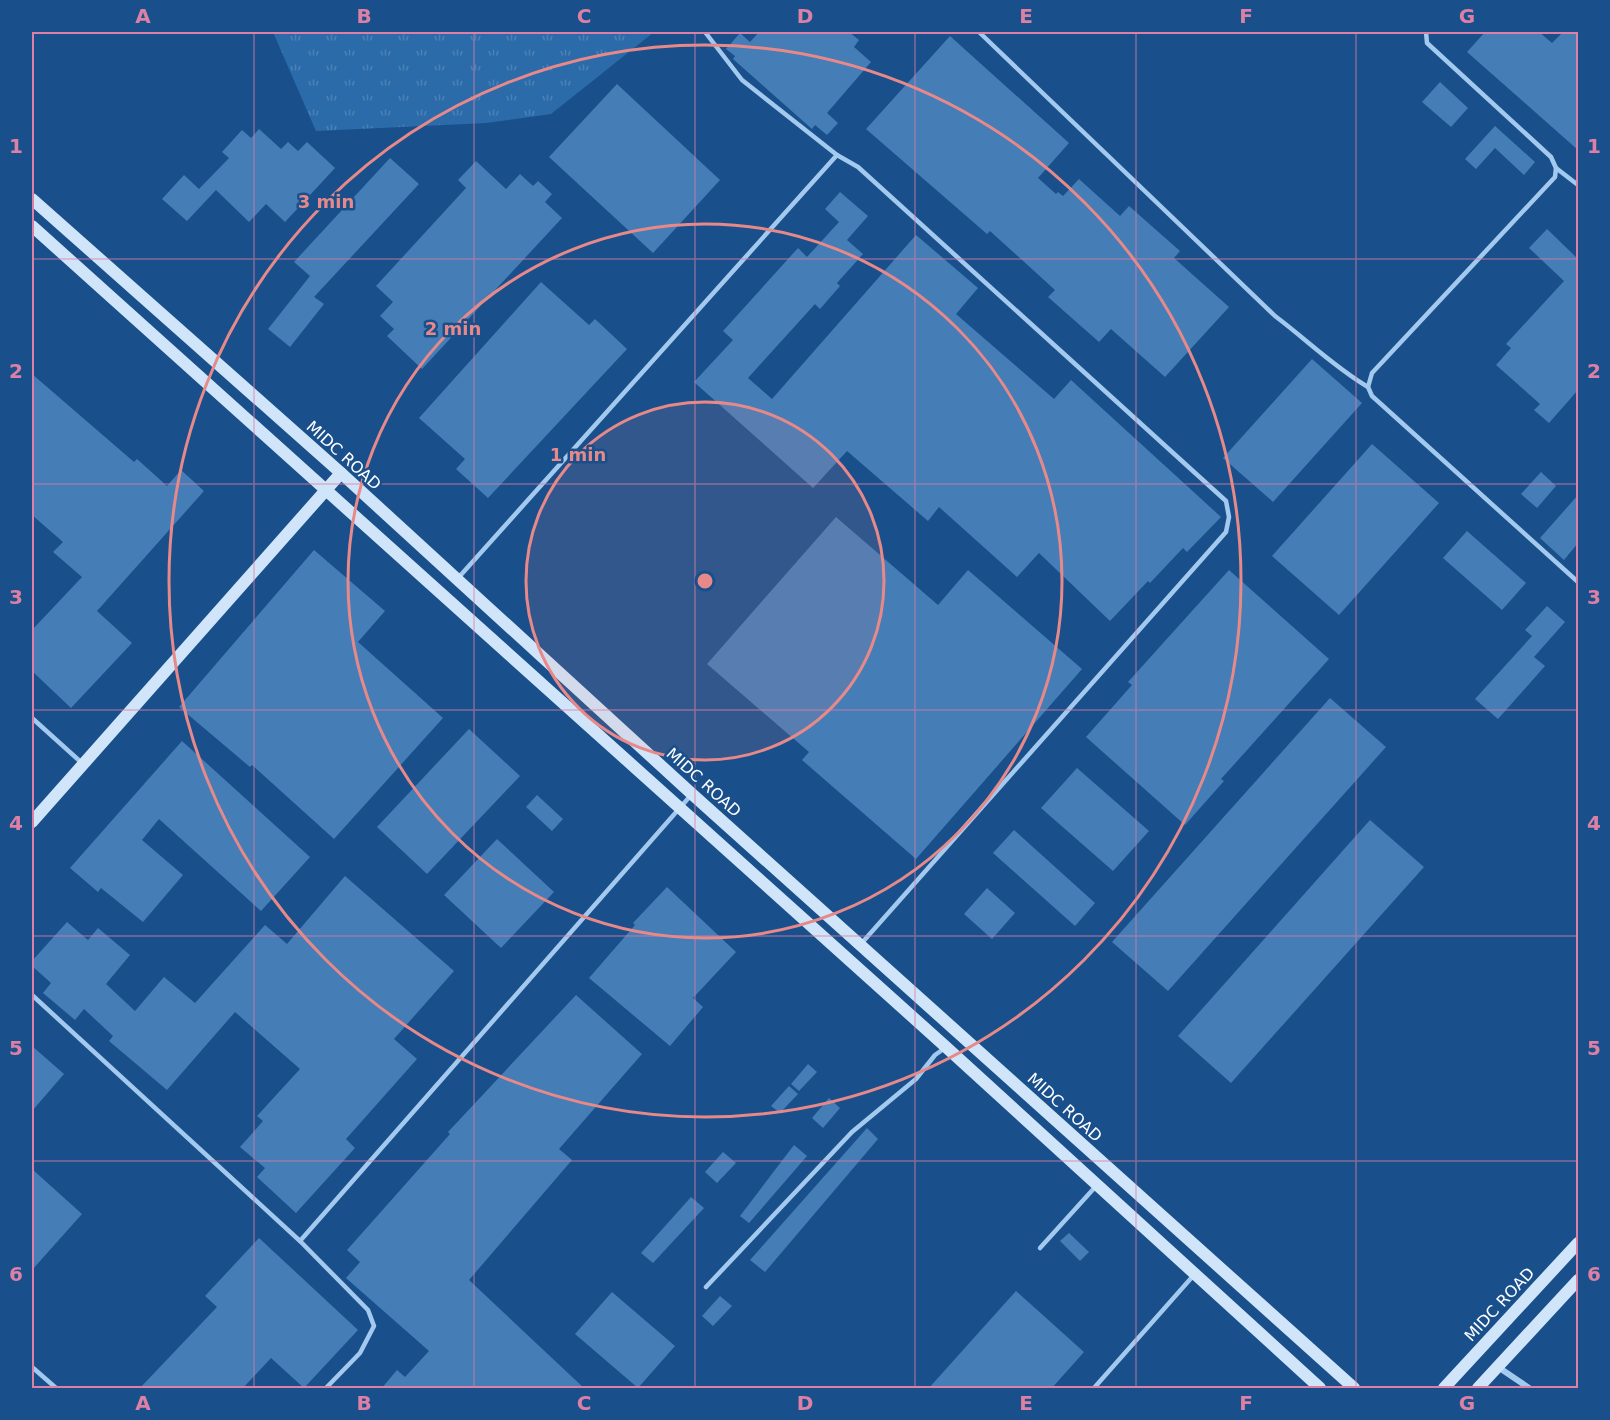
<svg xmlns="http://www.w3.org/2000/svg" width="1610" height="1420" viewBox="0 0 1610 1420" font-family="'DejaVu Sans',sans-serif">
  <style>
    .park { fill: url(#park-tufts) }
    .building { fill: #457db7 }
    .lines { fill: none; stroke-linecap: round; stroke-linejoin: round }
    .lane { stroke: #a4c9ee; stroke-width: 4.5 }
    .street { stroke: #a4c9ee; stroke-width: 6 }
    .secondary { stroke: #d1e5fa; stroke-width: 12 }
    .grid { fill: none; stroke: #dd80a5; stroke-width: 1.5; stroke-opacity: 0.55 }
    .ring { fill: none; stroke: #e88989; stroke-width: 3 }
    .labels { text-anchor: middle; stroke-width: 5; stroke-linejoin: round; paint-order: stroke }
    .street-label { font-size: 16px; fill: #fff; stroke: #19508c }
    .centre { fill: #e88989; stroke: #19508c; stroke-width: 3 }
    .ring-label { font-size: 18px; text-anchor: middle; font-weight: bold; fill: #e88989; stroke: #19508c; stroke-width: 5; stroke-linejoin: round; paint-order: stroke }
    .neatline { fill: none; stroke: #dd80a5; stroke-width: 2 }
    .grid-label { font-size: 20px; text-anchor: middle; font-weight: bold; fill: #dd80a5 }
  </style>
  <defs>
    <pattern id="park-tufts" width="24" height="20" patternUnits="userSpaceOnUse" patternTransform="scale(1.5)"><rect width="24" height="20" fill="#2b6baa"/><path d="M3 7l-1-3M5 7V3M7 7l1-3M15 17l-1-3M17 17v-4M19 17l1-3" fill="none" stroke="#4b81b7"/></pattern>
  </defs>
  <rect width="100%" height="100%" fill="#19508c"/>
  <!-- park -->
  <path class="park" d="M273,32H654L551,114L486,123L316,131Z"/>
  <!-- building -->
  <g class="building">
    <path d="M759,32H849L859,40L854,47L871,62L827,113L838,123L827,135L815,125L812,129L733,59L735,56L726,49L740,33L750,42Z"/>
    <path d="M1485,32H1539L1552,43L1563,32H1578V150L1467,52Z"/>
    <path d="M950,36L1069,143L1038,178L1056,194L1058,192L1063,196L1079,179L1120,216L1129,206L1180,251L1174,258L1229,307L1165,377L1111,329L1099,342L1048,297L1055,290L990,231L987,234L866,129Z"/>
    <path d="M1440,82L1468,108L1451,127L1422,102Z"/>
    <path d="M617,84L720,180L653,253L549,157Z"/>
    <path d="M1495,126L1535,162L1524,175L1495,148L1476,169L1465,159Z"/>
    <path d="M259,129L281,149L288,142L298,151L307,142L335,168L285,222L266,204L249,222L216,190L187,221L162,199L184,175L199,189L229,158L222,152L242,130L251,138Z"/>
    <path d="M390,158L419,184L314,297L324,304L290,347L268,329L310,276L294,262Z"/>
    <path d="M476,161L506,189L520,174L533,186L538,181L552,194L545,202L562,218L422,369L387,336L394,329L380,316L393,302L376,286L466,188L458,180Z"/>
    <path d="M840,192L868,216L847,240L863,254L837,283L840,286L820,309L815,304L748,378L772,399L916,235L978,288L956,314L1054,399L1071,380L1221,517L1187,552L1183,548L1150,583L1148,581L1110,621L1039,553L1017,577L939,507L928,521L847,451L813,488L694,382L733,340L723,331L798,248L807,257L839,222L825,209Z"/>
    <path d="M1547,229L1578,259V390L1549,423L1534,410L1540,404L1496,365L1511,348L1506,344L1564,281L1529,248Z"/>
    <path d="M541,282L589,325L595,319L627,349L488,498L456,469L465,459L419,418Z"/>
    <path d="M1312,359L1362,403L1273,502L1223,458Z"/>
    <path d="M32,374L134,462L137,459L167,486L181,470L204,491L97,611L132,643L71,708L32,671V630L82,577L53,552L63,542L32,515Z"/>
    <path d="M1372,444L1439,503L1339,615L1272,556Z"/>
    <path d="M1541,472L1556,486L1537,508L1521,494Z"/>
    <path d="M1578,495V543L1564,560L1540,538Z"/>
    <path d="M836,517L938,605L968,570L1082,669L916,859L802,760L809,752L707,664Z"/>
    <path d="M1467,531L1526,583L1502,610L1443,558Z"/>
    <path d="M314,550L385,611L358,642L443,718L334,839L252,765L250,767L179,707Z"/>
    <path d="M1229,570L1329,659L1221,779L1224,781L1185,825L1086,737L1132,685L1128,682Z"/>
    <path d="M1547,606L1565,622L1534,657L1545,666L1498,719L1475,699L1532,636L1525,630Z"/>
    <path d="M1330,698L1386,747L1168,991L1112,942Z"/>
    <path d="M469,729L520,776L427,874L377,827Z"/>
    <path d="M182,741L310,857L261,911L159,819L142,840L183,875L143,922L101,888L98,892L70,868Z"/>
    <path d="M1077,768L1149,831L1113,871L1041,808Z"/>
    <path d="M537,795L563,819L552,831L526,807Z"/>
    <path d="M1370,820L1424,867L1231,1083L1178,1036Z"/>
    <path d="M1014,830L1095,903L1075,926L993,853Z"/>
    <path d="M497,839L554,892L501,948L444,895Z"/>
    <path d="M345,876L454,971L394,1039L417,1059L346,1139L355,1148L296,1213L257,1177L265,1168L240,1147L263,1121L257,1116L300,1069L235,1012L167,1090L109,1041L113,1036L84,1009L75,1020L43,993L51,983L32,966V961L67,922L88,940L98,928L130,955L106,984L135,1011L164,977L195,1003L265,925L287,944Z"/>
    <path d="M667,887L736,952L693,998L703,1007L670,1046L589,978L635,925L633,923Z"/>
    <path d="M987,888L1015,913L992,939L964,914Z"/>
    <path d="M576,995L642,1054L559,1149L572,1160L469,1280L585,1389H381L397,1370L405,1377L429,1351L346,1278L360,1262L347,1250L450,1134L448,1132Z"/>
    <path d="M32,1046L64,1074L32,1111Z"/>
    <path d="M808,1064L817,1072L799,1091L791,1084Z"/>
    <path d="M789,1086L798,1094L780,1113L771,1106Z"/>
    <path d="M829,1098L840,1108L823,1128L812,1118Z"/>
    <path d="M867,1128L878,1139L765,1272L750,1260Z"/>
    <path d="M794,1145L807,1156L749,1223L740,1216Z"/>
    <path d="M723,1152L736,1163L717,1183L705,1172Z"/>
    <path d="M32,1169L82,1214L32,1270Z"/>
    <path d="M691,1197L704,1208L653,1263L641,1253Z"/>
    <path d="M1069,1233L1089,1252L1080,1261L1060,1241Z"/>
    <path d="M259,1238L358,1330L304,1388L271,1358L242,1389H139L217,1307L205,1296Z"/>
    <path d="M1016,1291L1084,1352L1051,1389H928Z"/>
    <path d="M612,1292L675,1346L638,1388L575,1334Z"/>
    <path d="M720,1296L732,1306L713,1326L702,1316Z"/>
  </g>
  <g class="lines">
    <!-- lane -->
    <g class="lane">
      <path d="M705,32L742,80L837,155"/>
      <path d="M979,32L1275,316C1307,340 1334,367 1368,387"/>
      <path d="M1426,32L1427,43L1551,157L1556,168L1555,177L1372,373L1368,387L1372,396L1578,582"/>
      <path d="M1556,168L1578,185"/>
      <path d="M459,577L837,155L858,167L1226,501L1229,517L1226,532L860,945"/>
      <path d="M32,718L83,764"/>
      <path d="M32,995L300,1241L368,1310L374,1326L360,1353L326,1388"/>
      <path d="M300,1241L692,794"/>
      <path d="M1040,1248L1097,1185"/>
      <path d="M706,1287L852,1132L916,1079L935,1055L945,1048"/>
      <path d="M32,1367L56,1388"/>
      <path d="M1094,1388L1193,1276"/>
    </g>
    <!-- street -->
    <path class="street" d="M1498,1367L1529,1388"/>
    <!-- secondary -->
    <g class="secondary">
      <path d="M32,199L341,473L692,794L1354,1388"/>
      <path d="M32,226L946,1047L1320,1388"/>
      <path d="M32,822L341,473"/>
      <path d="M1444,1388L1578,1243"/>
      <path d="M1478,1388L1578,1280"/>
    </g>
  </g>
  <!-- grid -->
  <path class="grid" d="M254,32V1388M474,32V1388M695,32V1388M915,32V1388M1136,32V1388M1356,32V1388M32,259H1578M32,484H1578M32,710H1578M32,936H1578M32,1161H1578"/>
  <!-- distance rings -->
  <circle cx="705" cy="581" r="179" fill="#e88989" fill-opacity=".12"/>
  <g class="ring">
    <circle cx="705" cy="581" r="179"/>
    <circle cx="705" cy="581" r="357"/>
    <circle cx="705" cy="581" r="536"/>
  </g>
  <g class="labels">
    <!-- street labels -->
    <g class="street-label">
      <text transform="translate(344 455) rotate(42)" y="6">MIDC ROAD</text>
      <text transform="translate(704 782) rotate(42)" y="6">MIDC ROAD</text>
      <text transform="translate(1065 1107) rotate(42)" y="6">MIDC ROAD</text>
      <text transform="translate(1499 1304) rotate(-47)" y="6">MIDC ROAD</text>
    </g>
  </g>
  <circle cx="705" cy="581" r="9" class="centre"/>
  <g class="ring-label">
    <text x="326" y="208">3 min</text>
    <text x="453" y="335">2 min</text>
    <text x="578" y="461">1 min</text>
  </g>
  <!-- border -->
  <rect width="1610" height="1420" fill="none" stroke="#19508c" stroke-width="66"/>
  <rect x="33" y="33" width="1544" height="1354" class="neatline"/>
  <g class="grid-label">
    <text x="143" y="23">A</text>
    <text x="364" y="23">B</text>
    <text x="584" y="23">C</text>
    <text x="805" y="23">D</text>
    <text x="1026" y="23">E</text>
    <text x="1246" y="23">F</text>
    <text x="1467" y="23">G</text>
    <text x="16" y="153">1</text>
    <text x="1594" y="153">1</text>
    <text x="16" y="378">2</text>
    <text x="1594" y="378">2</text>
    <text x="16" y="604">3</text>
    <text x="1594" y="604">3</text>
    <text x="16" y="830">4</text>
    <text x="1594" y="830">4</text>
    <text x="16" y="1055">5</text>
    <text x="1594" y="1055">5</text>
    <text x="16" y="1281">6</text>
    <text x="1594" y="1281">6</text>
    <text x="143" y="1410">A</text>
    <text x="364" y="1410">B</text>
    <text x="584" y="1410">C</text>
    <text x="805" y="1410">D</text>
    <text x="1026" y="1410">E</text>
    <text x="1246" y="1410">F</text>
    <text x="1467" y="1410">G</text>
  </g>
</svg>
